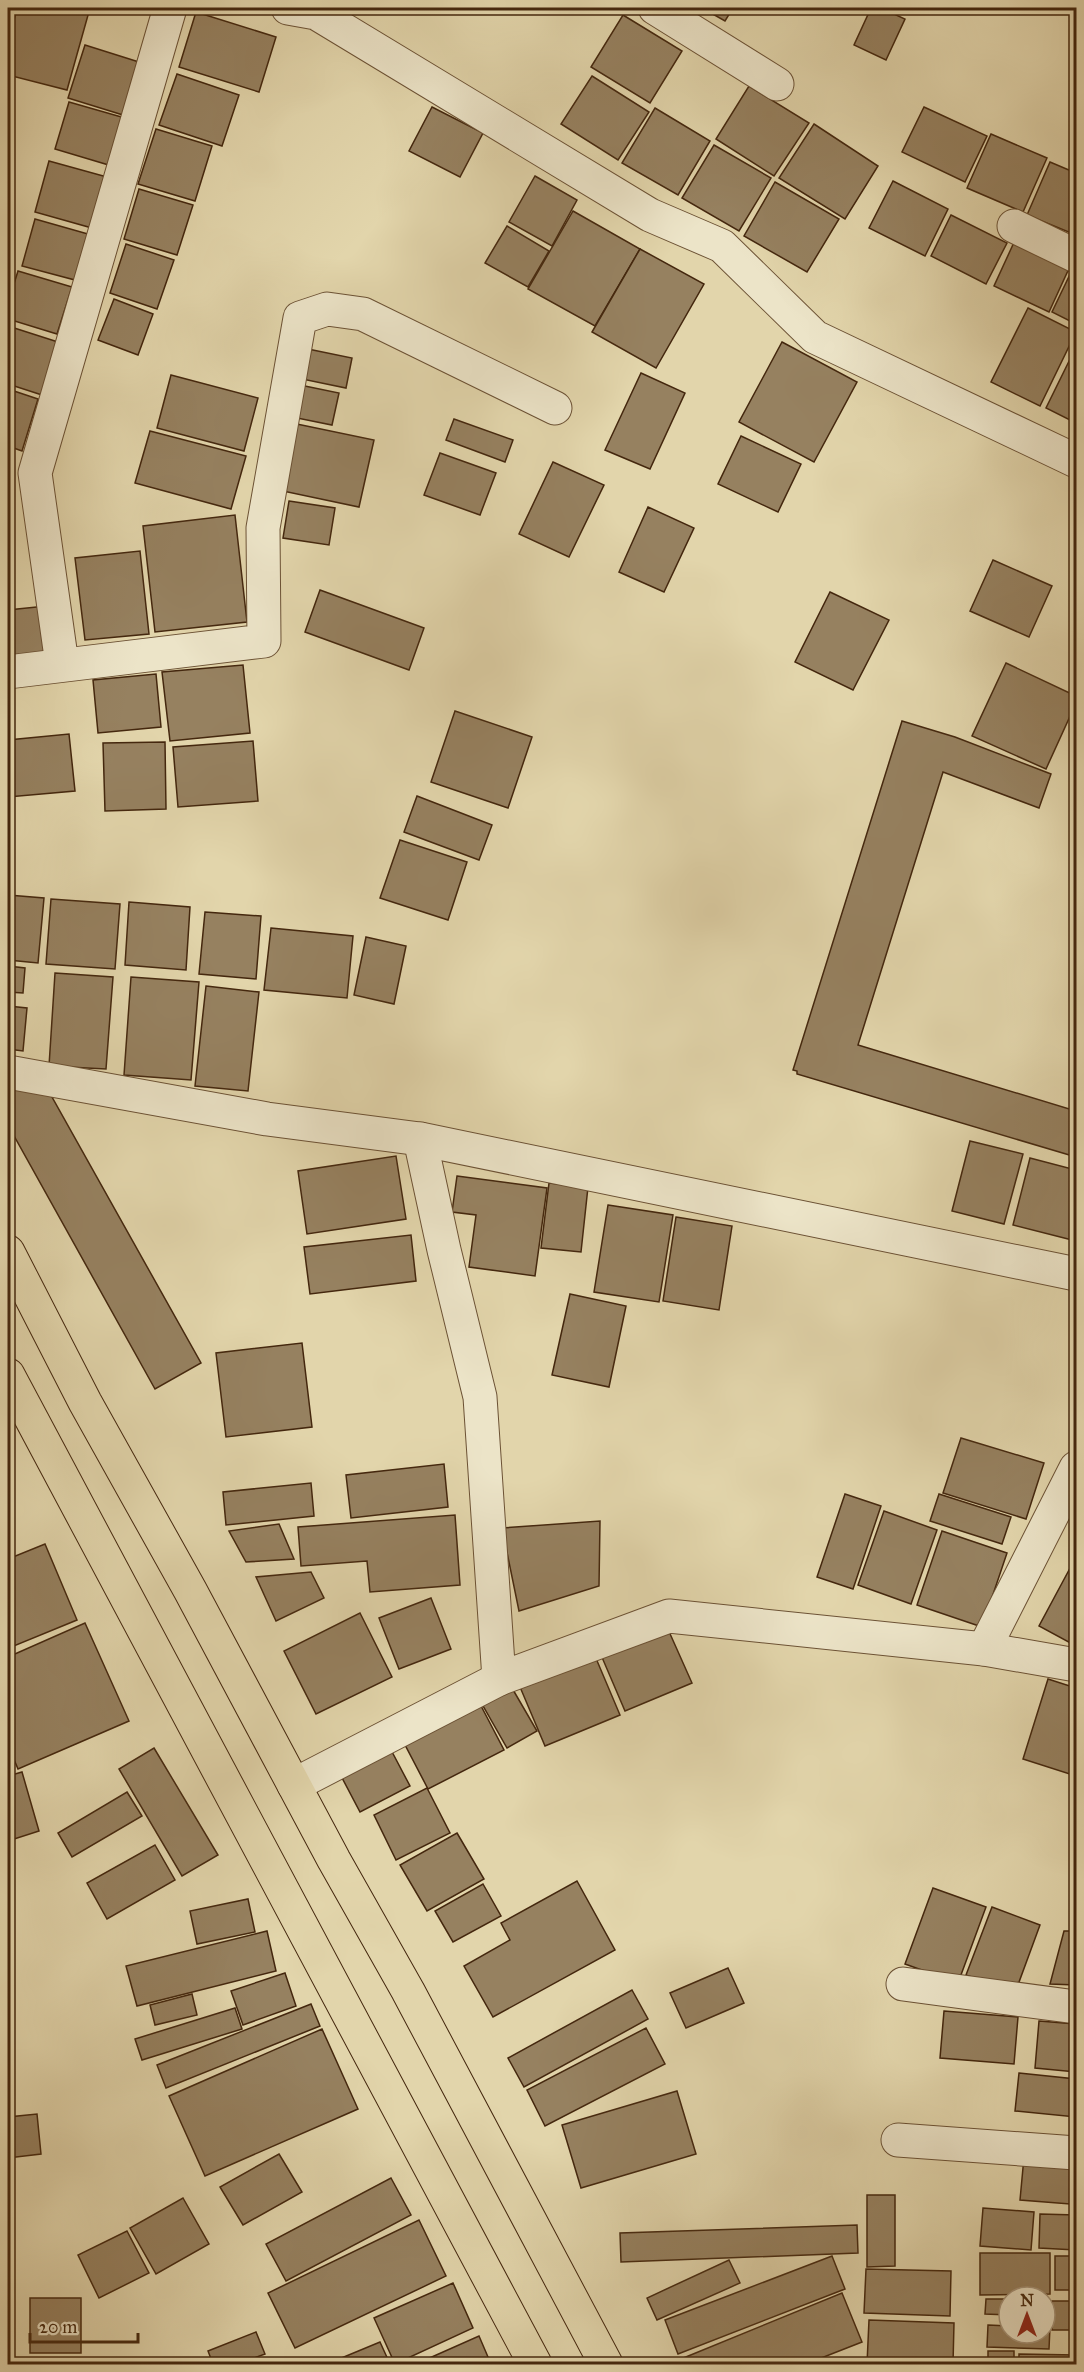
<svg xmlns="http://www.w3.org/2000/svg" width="1084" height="2372" viewBox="0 0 1084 2372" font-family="'IM FELL Great Primer',serif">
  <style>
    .building { fill: #968160; stroke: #44270e; stroke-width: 1.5 }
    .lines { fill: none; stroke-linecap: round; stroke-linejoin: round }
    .minor-casing { stroke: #6c5235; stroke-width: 35 }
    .highway-casing { stroke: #44270e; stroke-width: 35 }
    .minor { stroke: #ece4c8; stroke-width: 33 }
    .highway { stroke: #e2d5ab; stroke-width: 33 }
  </style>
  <rect width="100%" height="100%" fill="#e2d5ab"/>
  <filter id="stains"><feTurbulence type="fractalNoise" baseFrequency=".00333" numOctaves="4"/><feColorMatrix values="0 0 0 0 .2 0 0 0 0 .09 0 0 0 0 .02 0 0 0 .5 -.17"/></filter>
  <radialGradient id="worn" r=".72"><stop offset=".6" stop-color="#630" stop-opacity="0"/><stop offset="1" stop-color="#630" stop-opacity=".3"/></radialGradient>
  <!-- building -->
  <g class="building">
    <path d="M17,8H90L67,90L8,75V43Z"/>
    <path d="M702,8H733L725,21Z"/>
    <path d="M871,8H881L905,19L886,60L854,45Z"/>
    <path d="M196,12L276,37L259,92L179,67Z"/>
    <path d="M623,15L682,51L650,103L591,67Z"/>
    <path d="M85,45L139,62L123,115L68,98Z"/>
    <path d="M177,74L239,95L222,146L159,125Z"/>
    <path d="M592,76L649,112L618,160L561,124Z"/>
    <path d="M749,86L809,123L774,176L716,139Z"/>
    <path d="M69,102L125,118L112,166L55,149Z"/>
    <path d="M432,107L483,133L460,177L409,151Z"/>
    <path d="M924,107L987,136L965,182L902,152Z"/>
    <path d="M655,108L710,141L678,195L622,163Z"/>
    <path d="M814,124L878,166L845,219L779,178Z"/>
    <path d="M156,129L212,146L195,201L138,184Z"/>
    <path d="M991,134L1047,158L1023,212L967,188Z"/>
    <path d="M714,145L771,178L739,231L682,198Z"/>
    <path d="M49,161L107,177L92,228L35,212Z"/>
    <path d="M1050,162L1076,173V235L1027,215Z"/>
    <path d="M535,176L577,200L552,246L509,222Z"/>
    <path d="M893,181L948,209L925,256L869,228Z"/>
    <path d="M775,182L839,219L807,272L744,236Z"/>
    <path d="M139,189L193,205L177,255L124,239Z"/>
    <path d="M573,211L640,249L595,326L528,289Z"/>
    <path d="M951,215L1007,243L986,284L931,256Z"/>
    <path d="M35,219L88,234L75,280L22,266Z"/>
    <path d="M507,226L549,251L528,287L485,263Z"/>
    <path d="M1016,238L1071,264L1049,312L994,286Z"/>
    <path d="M126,244L174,260L157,309L110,293Z"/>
    <path d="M640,249L704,284L656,368L592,332Z"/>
    <path d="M1074,266L1076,268V324L1052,312Z"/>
    <path d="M18,271L72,287L57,334L8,319V303Z"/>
    <path d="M114,299L153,314L138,355L98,340Z"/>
    <path d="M1028,308L1076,332L1040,406L991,382Z"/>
    <path d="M8,326L58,342L42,395L8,384Z"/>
    <path d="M782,342L857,382L814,462L739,422Z"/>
    <path d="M1076,347V423L1046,408Z"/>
    <path d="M308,349L352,358L346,388L302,379Z"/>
    <path d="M641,373L685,393L650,469L605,450Z"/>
    <path d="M171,375L258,398L244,451L157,428Z"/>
    <path d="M300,385L339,393L332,425L292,417Z"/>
    <path d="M8,389L38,399L22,451L8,446Z"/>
    <path d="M454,419L513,440L505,462L446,440Z"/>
    <path d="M292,423L374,440L359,507L278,490Z"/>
    <path d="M150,431L246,456L231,509L135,483Z"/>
    <path d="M741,436L801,464L778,512L718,484Z"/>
    <path d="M440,453L496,473L480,515L424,495Z"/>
    <path d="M553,462L604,485L569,557L519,534Z"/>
    <path d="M289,501L335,508L329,545L283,538Z"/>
    <path d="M648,507L694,528L664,592L619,572Z"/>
    <path d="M235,515L247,622L155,632L143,526Z"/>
    <path d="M140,551L149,634L85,640L75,558Z"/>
    <path d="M993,560L1052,586L1029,637L970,611Z"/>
    <path d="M320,590L424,628L409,670L305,632Z"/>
    <path d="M830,592L889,620L853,690L795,662Z"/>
    <path d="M46,606L51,652L8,657V610Z"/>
    <path d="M1006,663L1076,696V703L1046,769L972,736Z"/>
    <path d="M243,665L250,733L170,741L162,672Z"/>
    <path d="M156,674L161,727L98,733L93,680Z"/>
    <path d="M455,711L532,737L508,808L431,782Z"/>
    <path d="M902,721L955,737L1051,774L1039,808L943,772L858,1045L1076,1111V1157L797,1074V1071L793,1070Z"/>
    <path d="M69,734L75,791L8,797V740Z"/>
    <path d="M253,741L258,801L178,807L173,747Z"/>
    <path d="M165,742L166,809L105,811L103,743Z"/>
    <path d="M417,796L492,825L479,860L404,832Z"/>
    <path d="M400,840L467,862L448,920L380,898Z"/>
    <path d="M8,895L44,898L38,963L8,960Z"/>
    <path d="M51,899L120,904L115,969L46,964Z"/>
    <path d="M129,902L190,907L186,970L125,965Z"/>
    <path d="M205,912L261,916L256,979L199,974Z"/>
    <path d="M271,928L353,936L347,998L264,990Z"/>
    <path d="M366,937L406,946L394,1004L354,995Z"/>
    <path d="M8,966L25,968L23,993L8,992Z"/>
    <path d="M55,973L113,977L106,1069L49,1066Z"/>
    <path d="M131,977L199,982L191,1080L124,1075Z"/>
    <path d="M206,986L259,992L248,1091L195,1086Z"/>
    <path d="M8,1006L27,1008L23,1051L8,1049Z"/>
    <path d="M8,1083L48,1090L201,1363L155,1389L8,1125Z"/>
    <path d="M970,1141L1023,1154L1004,1224L952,1211Z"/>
    <path d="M396,1156L406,1219L307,1234L298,1171Z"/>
    <path d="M1030,1158L1076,1170V1241L1013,1225Z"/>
    <path d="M457,1176L547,1188L535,1276L469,1267L476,1215L452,1212Z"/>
    <path d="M549,1183L588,1187L581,1252L541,1248Z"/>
    <path d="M608,1205L673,1215L659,1302L594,1292Z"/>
    <path d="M676,1217L732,1226L719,1310L663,1301Z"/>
    <path d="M411,1235L416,1281L310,1294L304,1247Z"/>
    <path d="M570,1294L626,1306L609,1387L552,1375Z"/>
    <path d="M302,1343L312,1427L226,1437L216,1353Z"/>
    <path d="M961,1438L1044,1463L1026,1519L943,1493Z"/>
    <path d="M444,1464L448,1507L351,1518L346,1475Z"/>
    <path d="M311,1483L314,1516L226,1525L223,1492Z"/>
    <path d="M845,1494L881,1506L853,1589L817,1577Z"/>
    <path d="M939,1494L1011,1517L1002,1544L930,1521Z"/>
    <path d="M884,1511L937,1530L911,1604L858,1585Z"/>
    <path d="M455,1515L460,1585L370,1592L367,1561L301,1566L298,1527Z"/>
    <path d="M600,1521L599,1586L519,1611L502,1528Z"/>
    <path d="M279,1524L294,1559L246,1562L229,1531Z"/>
    <path d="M942,1531L1007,1553L982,1627L917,1605Z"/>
    <path d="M45,1544L77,1620L9,1648L8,1559Z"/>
    <path d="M1076,1557V1646L1039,1626Z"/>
    <path d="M311,1572L324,1598L276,1621L256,1577Z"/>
    <path d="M431,1598L451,1649L399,1669L379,1618Z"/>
    <path d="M360,1613L392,1677L316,1714L284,1651Z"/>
    <path d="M85,1623L129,1721L18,1769L8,1745V1657Z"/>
    <path d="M667,1627L692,1683L625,1711L601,1655Z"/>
    <path d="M595,1656L620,1715L545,1746L520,1687Z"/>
    <path d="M1048,1679L1076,1688V1776L1023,1759Z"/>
    <path d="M512,1688L537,1731L507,1748L482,1704Z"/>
    <path d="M479,1702L504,1750L428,1789L403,1741Z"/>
    <path d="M154,1748L218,1855L182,1876L119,1769Z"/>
    <path d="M390,1748L410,1786L360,1812L340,1774Z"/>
    <path d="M22,1772L39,1831L8,1841V1776Z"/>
    <path d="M427,1788L450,1833L396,1860L374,1815Z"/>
    <path d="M127,1792L142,1816L72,1857L58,1833Z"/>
    <path d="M457,1833L484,1879L427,1911L400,1865Z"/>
    <path d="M155,1845L175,1880L107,1919L87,1883Z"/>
    <path d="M577,1881L615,1950L493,2017L464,1966L510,1940L501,1923Z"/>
    <path d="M483,1884L501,1916L453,1942L435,1911Z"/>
    <path d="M933,1888L986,1907L958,1983L905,1964Z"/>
    <path d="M248,1899L255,1932L197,1944L190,1911Z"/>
    <path d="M992,1907L1040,1925L1015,1993L966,1975Z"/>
    <path d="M267,1931L276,1971L137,2006L126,1966Z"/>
    <path d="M1064,1931H1076V1985L1050,1984Z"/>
    <path d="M728,1968L744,2003L686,2028L670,1993Z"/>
    <path d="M285,1973L296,2006L243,2025L231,1991Z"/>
    <path d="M632,1990L648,2019L524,2087L508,2058Z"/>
    <path d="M192,1994L197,2015L155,2025L150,2005Z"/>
    <path d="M311,2004L320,2026L166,2088L157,2065Z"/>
    <path d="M235,2008L242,2029L142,2060L135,2039Z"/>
    <path d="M944,2011L1018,2017L1014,2064L940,2058Z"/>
    <path d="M1039,2021L1076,2024V2072L1035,2068Z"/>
    <path d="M646,2028L665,2064L545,2126L527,2090Z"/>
    <path d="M322,2029L358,2109L205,2176L169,2096Z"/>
    <path d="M1019,2073L1076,2079V2117L1015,2111Z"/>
    <path d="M677,2091L696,2154L581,2188L562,2125Z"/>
    <path d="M37,2114L41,2154L8,2158V2117Z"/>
    <path d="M279,2154L302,2192L243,2225L220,2187Z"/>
    <path d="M1024,2157L1074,2162L1070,2204L1020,2200Z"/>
    <path d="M391,2178L411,2215L286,2281L266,2244Z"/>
    <path d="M867,2195H895V2266L867,2267Z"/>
    <path d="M183,2198L209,2244L156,2274L130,2228Z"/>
    <path d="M983,2208L1034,2212L1031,2250L980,2246Z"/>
    <path d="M1040,2214L1076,2215V2250L1039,2248Z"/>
    <path d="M419,2220L446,2276L295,2348L268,2293Z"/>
    <path d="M857,2225L858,2253L621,2262L620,2233Z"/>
    <path d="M127,2231L149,2273L99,2298L78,2255Z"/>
    <path d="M980,2253H1050V2294L980,2295Z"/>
    <path d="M832,2256L845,2289L678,2354L665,2320Z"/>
    <rect x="1055" y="2256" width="21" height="34"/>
    <path d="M729,2260L740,2283L657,2320L647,2298Z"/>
    <path d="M866,2269L951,2271L950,2316L864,2313Z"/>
    <path d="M453,2283L473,2328L395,2364L374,2318Z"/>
    <path d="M842,2293L862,2342L806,2364H683L681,2359Z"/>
    <rect x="30" y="2298" width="51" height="55"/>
    <path d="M986,2299H1009V2315L985,2314Z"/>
    <path d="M1045,2300H1050L1049,2316L1045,2315Z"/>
    <rect x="1052" y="2301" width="24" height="29"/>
    <path d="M869,2320L954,2323L953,2364H867Z"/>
    <path d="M988,2325L1009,2326V2333H1045V2327H1050L1049,2349L987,2347Z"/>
    <path d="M256,2332L265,2354L238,2364H213L208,2351Z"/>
    <path d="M479,2336L491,2364H416Z"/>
    <path d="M380,2342L390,2364H327Z"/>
    <rect x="988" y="2351" width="26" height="13"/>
    <path d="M1019,2354L1076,2355V2364H1019Z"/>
  </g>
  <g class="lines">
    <!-- minor casing -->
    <g class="minor-casing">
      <g id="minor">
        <path d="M288,8L316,13L650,215L722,246L815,337L1076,461"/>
        <path d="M655,8L777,84"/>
        <path d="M1014,226L1076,256"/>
        <path d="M62,664L35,473L170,8"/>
        <path d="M8,672L264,641L263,528L300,318L327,309L363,314L555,408"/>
        <path d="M8,1072L267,1119L420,1139L1076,1274"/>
        <path d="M420,1139L444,1250L480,1397L499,1679L669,1616L984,1649L1076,1665"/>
        <path d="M984,1649L1076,1468"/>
        <path d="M294,1785L499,1679"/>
        <path d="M903,1984L1076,2007"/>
        <path d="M898,2140L1076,2153"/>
      </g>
    </g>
    <!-- highway casing -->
    <g class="highway-casing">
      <g id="highway">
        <path d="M8,1252L85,1402L190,1590L334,1860L408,1991L606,2364"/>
        <path d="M8,1375L535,2364"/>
      </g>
    </g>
    <!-- minor -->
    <use href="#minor" class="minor"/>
    <!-- highway -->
    <use href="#highway" class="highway"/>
  </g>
  <!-- margin -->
  <rect width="1084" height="2372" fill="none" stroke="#e2d5ab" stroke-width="30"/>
  <rect x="9" y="9" width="1066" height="2354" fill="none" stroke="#44270e" stroke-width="3"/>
  <rect x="15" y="15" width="1054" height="2342" fill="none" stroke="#44270e" stroke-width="1.5"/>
  <!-- north arrow -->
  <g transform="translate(1027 2315)"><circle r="28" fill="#ece4c8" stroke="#a9987e" stroke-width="1.5"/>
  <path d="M0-4.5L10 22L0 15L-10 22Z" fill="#8f2418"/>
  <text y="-9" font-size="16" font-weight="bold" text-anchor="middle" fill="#44270e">N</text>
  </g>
  <!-- scale -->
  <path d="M30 2333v9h108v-9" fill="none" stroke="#44270e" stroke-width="3"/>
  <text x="39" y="2333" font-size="18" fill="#44270e" stroke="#ece4c8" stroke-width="4.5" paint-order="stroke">20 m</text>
  <rect width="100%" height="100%" filter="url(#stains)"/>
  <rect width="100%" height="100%" fill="url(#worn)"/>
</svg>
